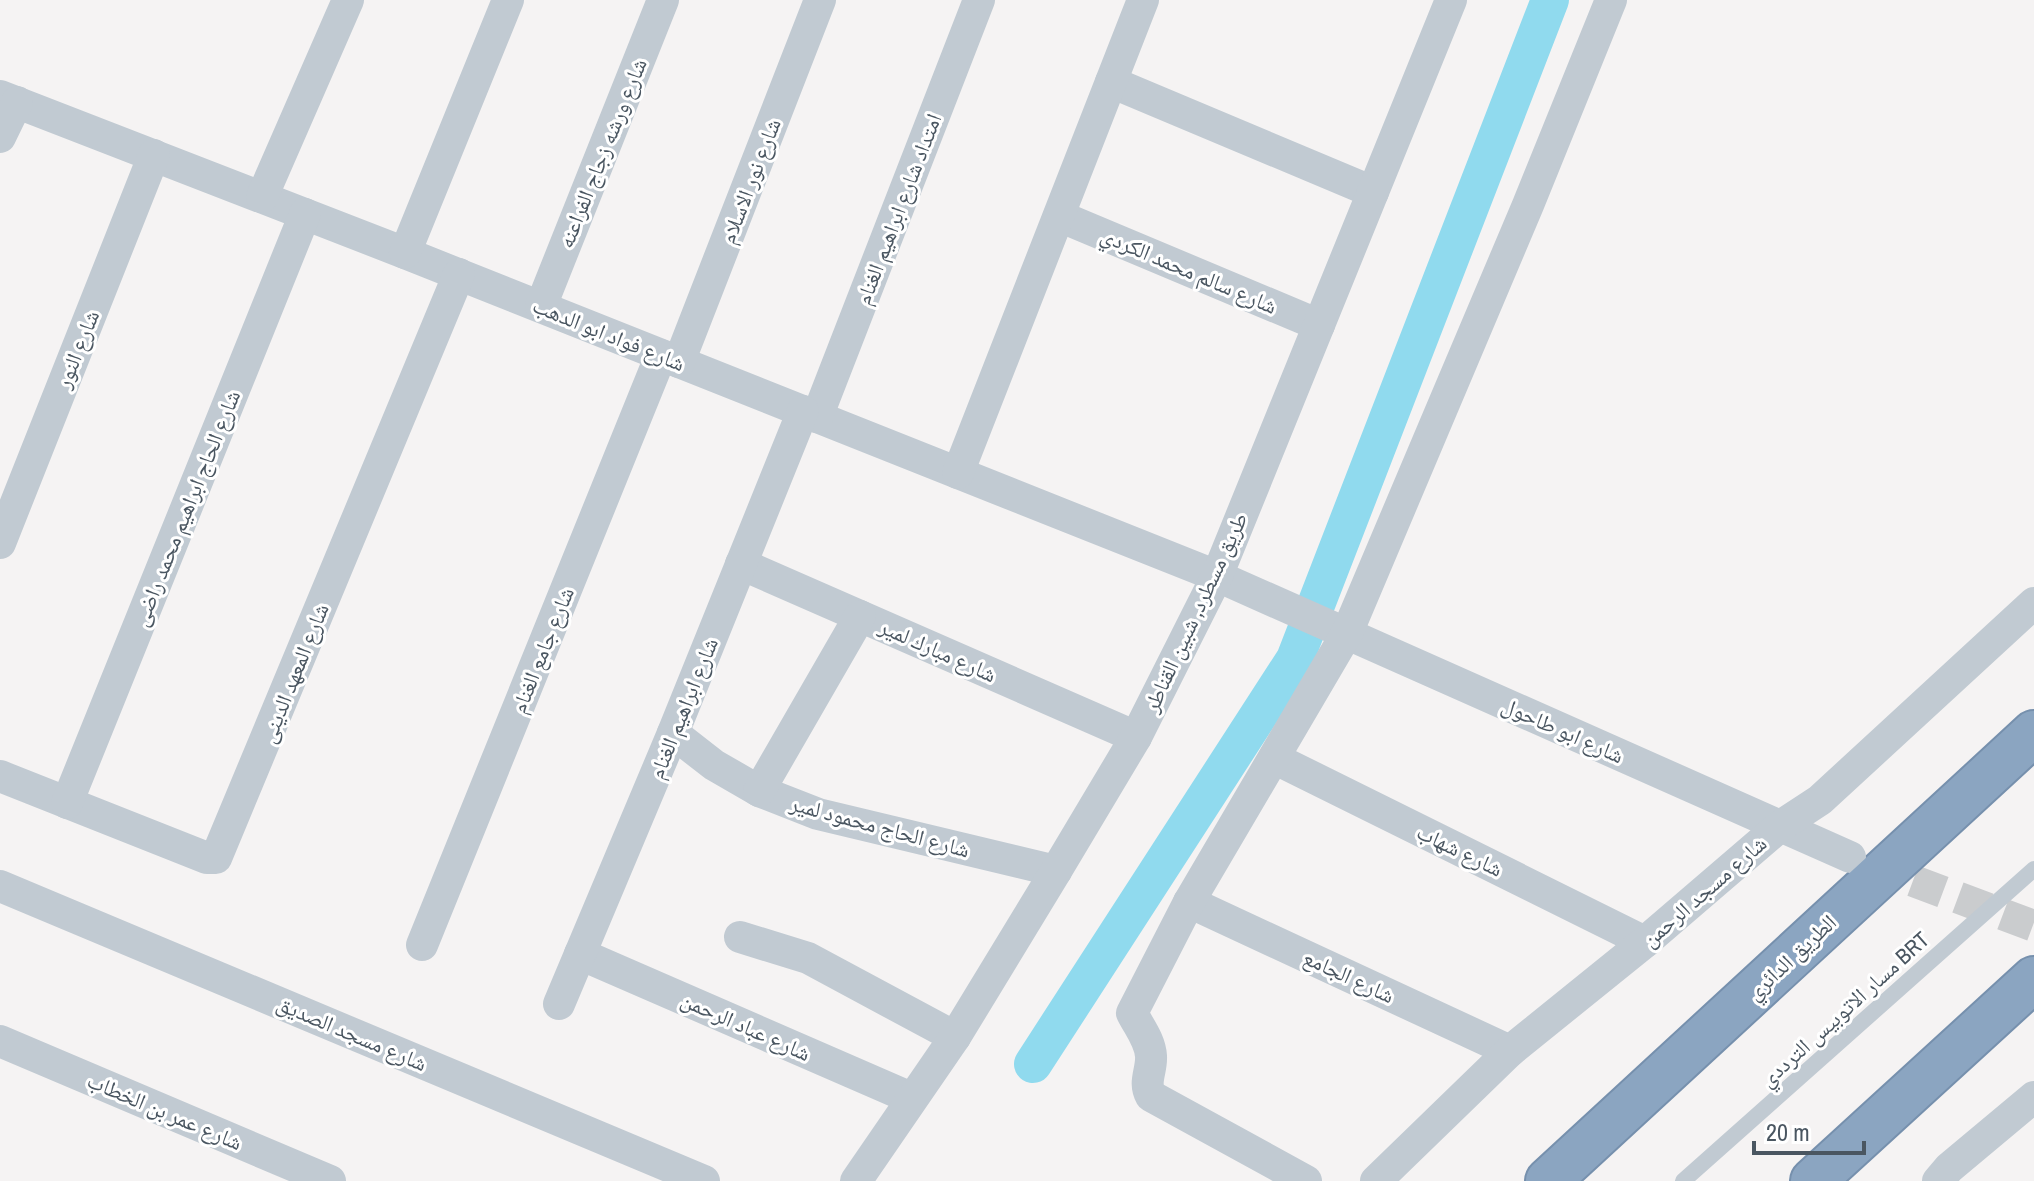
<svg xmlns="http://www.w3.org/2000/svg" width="2034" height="1181" viewBox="0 0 2034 1181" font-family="'Archivo Narrow','Noto Naskh Arabic',sans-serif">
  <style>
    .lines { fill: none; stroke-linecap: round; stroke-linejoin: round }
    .canal { stroke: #90daee; stroke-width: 38 }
    .street-tunnel { stroke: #caccce; stroke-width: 32; stroke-dasharray: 32 16; stroke-linecap: butt }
    .highway-casing { stroke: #7690ad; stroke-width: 48 }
    .lane { stroke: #c1cad2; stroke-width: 16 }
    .street { stroke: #c1cad2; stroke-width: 32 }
    .highway { stroke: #8ba5c1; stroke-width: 44 }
    .labels { text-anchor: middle; stroke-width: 6; stroke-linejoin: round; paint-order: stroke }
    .street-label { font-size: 22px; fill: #4a5661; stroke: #fff }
  </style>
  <rect width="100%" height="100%" fill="#f5f3f3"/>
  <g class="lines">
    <!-- canal -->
    <path class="canal" d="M1033,1064L1295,659L1550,0"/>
    <!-- street-tunnel -->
    <path class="street-tunnel" d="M1868,864L2034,926"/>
    <!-- highway casing -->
    <g class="highway-casing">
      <g id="highway">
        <path d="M1548,1181L2034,733"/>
        <path d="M1813,1181L2034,979"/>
      </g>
    </g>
    <!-- lane -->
    <path class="lane" d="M1683,1181L2034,869"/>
    <!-- street -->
    <g class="street">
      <path d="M1111,82L1373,192"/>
      <path d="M0,96L405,253L1217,576L1850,857"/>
      <path d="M0,137L17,102"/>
      <path d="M262,197L348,0"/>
      <path d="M1059,216L1319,325"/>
      <path d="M405,253L508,0"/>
      <path d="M541,306L663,0"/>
      <path d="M679,362L820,0"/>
      <path d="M817,417L979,0"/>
      <path d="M958,473L1143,0"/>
      <path d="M0,543L154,155"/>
      <path d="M741,564L1136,737"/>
      <path d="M673,733L714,765L759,791L818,814L1056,871"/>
      <path d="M1274,758L1645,942"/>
      <path d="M0,776L207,858H216L459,274"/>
      <path d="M759,791L860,616"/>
      <path d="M67,803L305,214"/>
      <path d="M0,886L704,1181"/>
      <path d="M1189,902L1510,1051"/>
      <path d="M740,937L808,958L955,1037"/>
      <path d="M422,945L661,355"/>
      <path d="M580,954L911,1098"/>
      <path d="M559,1004L673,733L803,411"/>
      <path d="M0,1041L330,1181"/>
      <path d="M856,1181L955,1037L1056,871L1136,737L1217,576L1451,0"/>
      <path d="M1306,1181L1151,1096C1143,1082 1152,1071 1151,1056C1150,1040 1139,1027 1132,1013L1189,902L1347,633L1528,205L1611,0"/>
      <path d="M1376,1181L1510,1051L1645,942L1779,827L1820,800L2034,603"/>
      <path d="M1938,1181L1949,1168L2034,1097"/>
    </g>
    <!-- highway -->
    <use href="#highway" class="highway"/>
  </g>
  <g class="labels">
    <!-- street labels -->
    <g class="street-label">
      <text transform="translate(602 153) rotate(-68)" y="8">شارع ورشه زجاج الفراعنه</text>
      <text transform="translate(750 181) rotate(-69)" y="8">شارع نور الاسلام</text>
      <text transform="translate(898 209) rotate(-69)" y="8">امتداد شارع ابراهيم الغنام</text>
      <text transform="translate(1189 270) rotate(23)" y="8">شارع سالم محمد الكردي</text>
      <text transform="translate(609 334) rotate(22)" y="8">شارع فواد ابو الدهب</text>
      <text transform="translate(77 349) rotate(-68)" y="8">شارع النور</text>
      <text transform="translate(186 508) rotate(-68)" y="8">شارع الحاج ابراهيم محمد راضى</text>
      <text transform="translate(1195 612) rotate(-65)" y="8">طريق مسطرد, شبين القناطر</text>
      <text transform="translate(542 650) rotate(-68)" y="8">شارع جامع الغنام</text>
      <text transform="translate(938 650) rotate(24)" y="8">شارع مبارك لمير</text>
      <text transform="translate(294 673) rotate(-68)" y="8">شارع المعهد الدينى</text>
      <text transform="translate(683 708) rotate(-68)" y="8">شارع ابراهيم الغنام</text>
      <text transform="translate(1563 730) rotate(24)" y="8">شارع ابو طاحول</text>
      <text transform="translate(880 826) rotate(15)" y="8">شارع الحاج محمود لمير</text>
      <text transform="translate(1460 850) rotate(26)" y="8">شارع شهاب</text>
      <text transform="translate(1704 891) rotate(-41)" y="8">شارع مسجد الرحمن</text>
      <text transform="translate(1791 957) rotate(-43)" y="8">الطريق الدائري</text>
      <text transform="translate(1349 976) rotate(25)" y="8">شارع الجامع</text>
      <text transform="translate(1844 1009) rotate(-42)" y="8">مسار الاتوبيس الترددي BRT</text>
      <text transform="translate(746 1026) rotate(24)" y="8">شارع عباد الرحمن</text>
      <text transform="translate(352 1033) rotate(23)" y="8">شارع مسجد الصديق</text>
      <text transform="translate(165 1111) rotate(23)" y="8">شارع عمر بن الخطاب</text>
    </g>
  </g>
  <!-- scale -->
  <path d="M1754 1141v12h110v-12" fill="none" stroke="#4a5661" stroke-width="4"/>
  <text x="1766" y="1141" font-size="24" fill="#4a5661" stroke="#ffffff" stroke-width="6" paint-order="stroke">20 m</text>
</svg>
